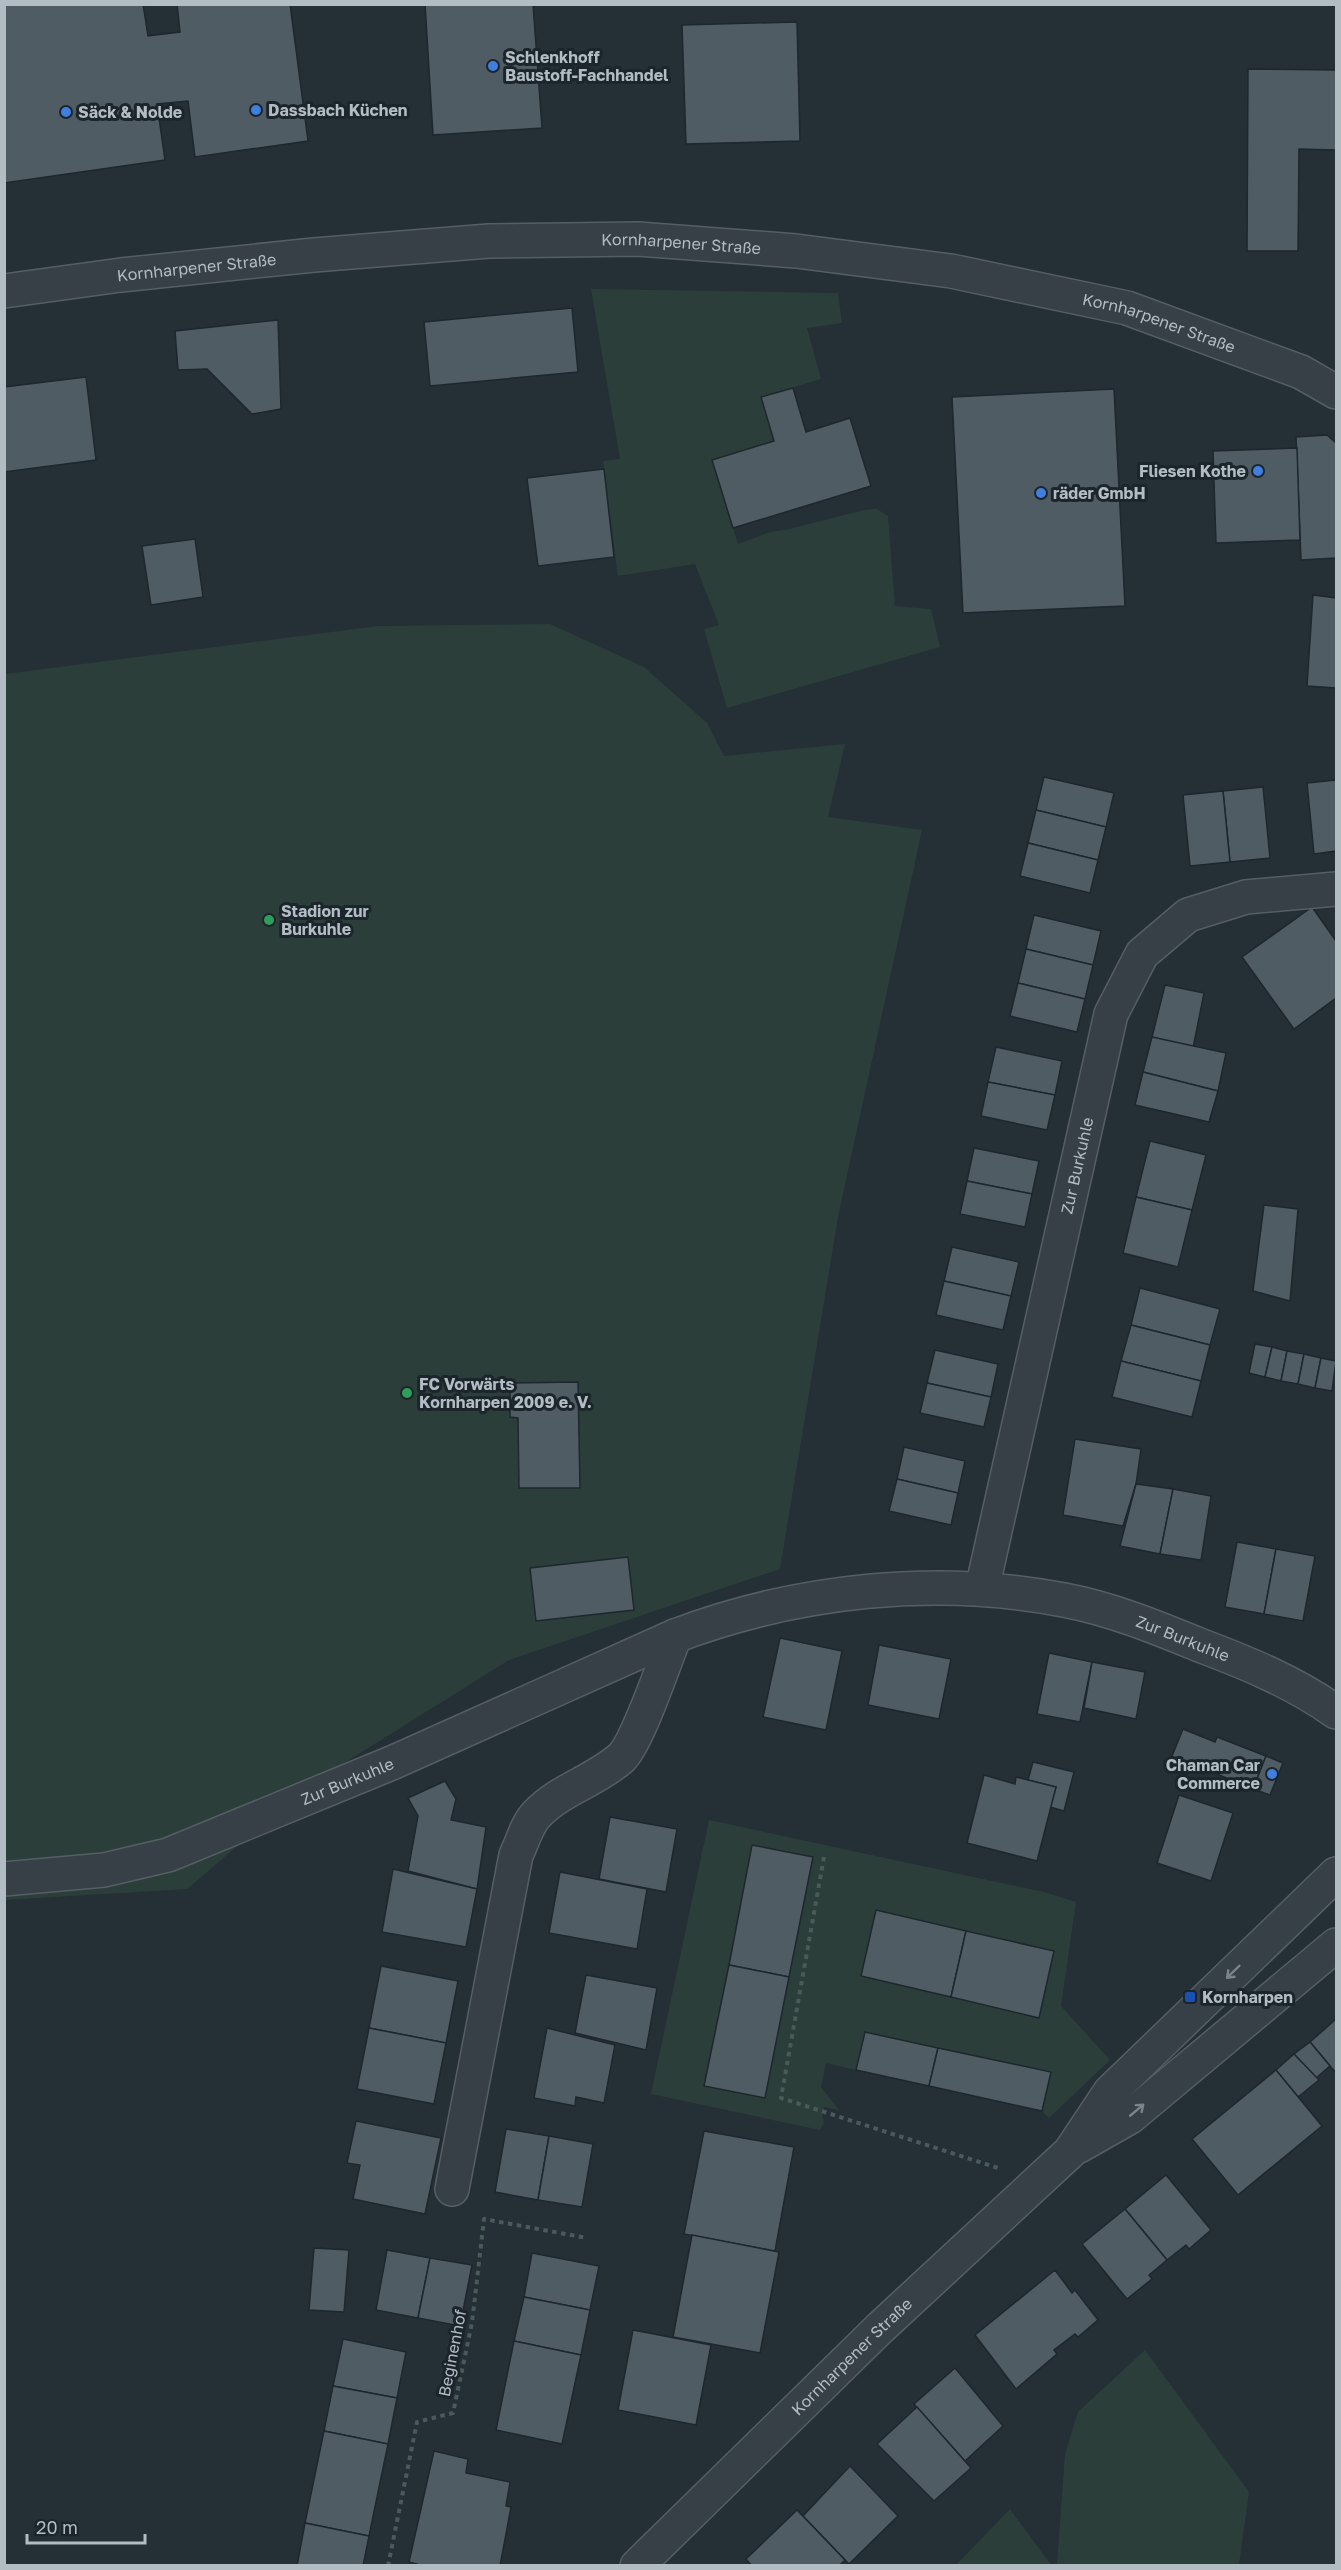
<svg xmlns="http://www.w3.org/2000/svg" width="1341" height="2570" viewBox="0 0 1341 2570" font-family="'Golos Text',sans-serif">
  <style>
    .green { fill: #2c3e3a }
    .building { fill: #505c64; stroke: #1e272d; stroke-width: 1.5 }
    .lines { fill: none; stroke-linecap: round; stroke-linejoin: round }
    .minor-casing { stroke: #555e64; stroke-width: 36 }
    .path { stroke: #4a5a5a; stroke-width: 4; stroke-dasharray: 4.5 4.5; stroke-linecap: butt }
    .minor { stroke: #374047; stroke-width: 33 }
    .oneway { stroke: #7b848b }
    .shop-dot { fill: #3f7fe0; stroke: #1c252b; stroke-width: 2 }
    .leisure-dot { fill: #2e9e5b; stroke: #1c252b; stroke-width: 2 }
    .transit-dot { fill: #1a4fb4; stroke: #1c252b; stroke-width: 2 }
    .labels { text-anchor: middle; stroke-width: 6; stroke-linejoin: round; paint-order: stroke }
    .poi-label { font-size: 16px; font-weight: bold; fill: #b2bcc3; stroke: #1c252b; text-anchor: start }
    .street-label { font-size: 16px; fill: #b2bcc3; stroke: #1c252b }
  </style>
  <rect width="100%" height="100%" fill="#242f36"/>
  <!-- green -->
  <g class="green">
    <path d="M591,289L838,293L842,323L807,328L821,379L761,397L774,441L712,460L738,544C754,539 770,530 785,530L864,510L877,509L888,516L895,606L931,609L940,647L727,708L704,629L719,625L695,564L618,576L603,461L620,459Z"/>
    <path d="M550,624L644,667L707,723L724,756L845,744L828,817L922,830L838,1217L780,1569L509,1660L309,1785L187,1889L5,1900V674L378,626Z"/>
    <path d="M709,1820L1044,1892L1076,1902L1061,2006L1110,2060L1049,2118L1042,2111L1050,2072L865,2032L856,2070L826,2063L821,2087L839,2110L824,2107L822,2116L824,2122L820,2130L651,2094Z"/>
    <path d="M1145,2350L1249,2492L1239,2565H1057L1065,2454L1078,2412Z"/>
    <path d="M1010,2509L1051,2565H956Z"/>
  </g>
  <!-- building -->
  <g class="building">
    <path d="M4,4H143L148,36L180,32L177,4H290L308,141L195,157L188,101L157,104L165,160L4,183Z"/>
    <path d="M425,4H533L542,128L433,135Z"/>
    <path d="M797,22L800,141L686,144L682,25Z"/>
    <path d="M1248,69L1336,70V150L1299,149L1298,251H1247Z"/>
    <path d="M572,308L578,372L430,386L424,322Z"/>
    <path d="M278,320L281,409L252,414L207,369L178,370L175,331Z"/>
    <path d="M86,377L96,460L4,472V387Z"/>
    <path d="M793,388L806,432L850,418L871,486L733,528L712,460L774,441L761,397Z"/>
    <path d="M1114,389L1125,606L963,613L952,397Z"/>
    <path d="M1327,435L1336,443V558L1301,560L1296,437Z"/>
    <path d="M1297,448L1300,540L1216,543L1213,451Z"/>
    <path d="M604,469L614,557L538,566L527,478Z"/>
    <path d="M195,539L203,597L151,605L142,546Z"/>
    <path d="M1313,595L1336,598V688L1307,686Z"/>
    <path d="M1044,777L1114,793L1106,827L1036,810Z"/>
    <path d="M1336,780V851L1314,854L1307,783Z"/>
    <path d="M1263,787L1270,858L1230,862L1223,791Z"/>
    <path d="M1223,791L1230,862L1190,866L1183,795Z"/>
    <path d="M1036,810L1106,827L1098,860L1028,843Z"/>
    <path d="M1028,843L1098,860L1090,893L1020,876Z"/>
    <path d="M1312,907L1336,941V998L1294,1029L1242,957Z"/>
    <path d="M1034,915L1101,931L1093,965L1026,949Z"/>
    <path d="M1026,949L1093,965L1085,999L1018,983Z"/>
    <path d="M1018,983L1085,999L1077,1032L1010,1016Z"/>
    <path d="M1165,985L1204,993L1193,1048L1152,1037Z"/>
    <path d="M1152,1037L1226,1053L1218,1091L1143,1072Z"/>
    <path d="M996,1047L1062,1061L1055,1095L988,1082Z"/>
    <path d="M1143,1072L1218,1091L1209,1122L1135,1105Z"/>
    <path d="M988,1082L1055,1095L1047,1130L981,1116Z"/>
    <path d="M1150,1141L1206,1155L1192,1210L1136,1197Z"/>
    <path d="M974,1148L1039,1161L1032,1194L967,1181Z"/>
    <path d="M967,1181L1032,1194L1025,1227L960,1214Z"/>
    <path d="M1136,1197L1192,1210L1178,1267L1123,1253Z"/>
    <path d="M1264,1205L1298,1209L1290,1301L1253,1291Z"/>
    <path d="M952,1247L1019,1262L1011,1296L944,1281Z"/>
    <path d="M944,1281L1011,1296L1003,1330L936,1315Z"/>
    <path d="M1140,1288L1220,1309L1210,1345L1131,1325Z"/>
    <path d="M1131,1325L1210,1345L1201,1381L1121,1361Z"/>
    <path d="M1255,1344L1272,1347L1265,1377L1249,1373Z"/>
    <path d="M1272,1347L1287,1351L1281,1381L1265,1377Z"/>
    <path d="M935,1350L998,1364L991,1397L927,1383Z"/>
    <path d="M1287,1351L1304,1354L1298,1384L1281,1381Z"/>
    <path d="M1304,1354L1321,1358L1315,1388L1298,1384Z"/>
    <path d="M1321,1358L1336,1361L1332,1391L1315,1388Z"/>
    <path d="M1121,1361L1201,1381L1192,1417L1112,1397Z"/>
    <path d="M578,1382L580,1488H519L518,1418L510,1417V1383Z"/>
    <path d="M927,1383L991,1397L984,1427L920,1413Z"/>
    <path d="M1075,1439L1141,1449L1136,1484L1123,1526L1063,1515Z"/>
    <path d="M904,1447L965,1461L958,1493L897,1479Z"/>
    <path d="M897,1479L958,1493L951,1525L889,1511Z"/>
    <path d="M1136,1484L1173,1489L1160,1554L1120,1546Z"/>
    <path d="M1173,1489L1211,1496L1201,1560L1160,1554Z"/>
    <path d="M1237,1542L1276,1549L1264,1614L1225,1607Z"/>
    <path d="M1276,1549L1315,1556L1303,1621L1264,1614Z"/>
    <path d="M628,1557L634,1610L536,1621L530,1568Z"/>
    <path d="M780,1638L842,1651L826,1730L763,1717Z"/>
    <path d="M879,1645L951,1659L939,1719L868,1705Z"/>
    <path d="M1049,1653L1092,1662L1080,1722L1037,1714Z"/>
    <path d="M1092,1662L1145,1672L1136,1719L1084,1708Z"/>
    <path d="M1183,1729L1215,1742L1217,1737L1266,1756L1253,1789L1205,1769L1203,1774L1170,1761Z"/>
    <path d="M1266,1756L1283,1763L1270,1795L1253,1789Z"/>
    <path d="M1033,1762L1074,1772L1064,1811L1050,1807L1056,1787L1028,1780Z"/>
    <path d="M984,1775L1015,1784L1016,1777L1056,1787L1037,1861L967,1843Z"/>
    <path d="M445,1781L456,1799L451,1820L486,1827L477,1889L408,1871L418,1816L408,1798Z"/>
    <path d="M1179,1795L1233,1813L1211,1881L1157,1863Z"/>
    <path d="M610,1817L677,1829L666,1892L599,1879Z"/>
    <path d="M752,1845L813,1857L789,1977L729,1965Z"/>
    <path d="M393,1869L477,1889L466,1947L382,1932Z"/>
    <path d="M560,1872L647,1889L637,1949L549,1933Z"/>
    <path d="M876,1910L966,1931L951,1997L861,1976Z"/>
    <path d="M966,1931L1054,1951L1039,2018L951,1997Z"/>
    <path d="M729,1965L789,1977L765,2098L704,2086Z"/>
    <path d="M381,1966L458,1981L446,2043L369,2028Z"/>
    <path d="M586,1975L657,1988L646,2050L575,2033Z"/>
    <path d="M1336,2019V2073L1310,2042Z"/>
    <path d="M369,2028L446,2043L434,2104L357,2089Z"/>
    <path d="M547,2028L615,2045L604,2103L576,2097L575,2106L534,2098Z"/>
    <path d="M865,2032L938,2048L929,2086L856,2070Z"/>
    <path d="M1310,2042L1330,2066L1316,2078L1294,2054Z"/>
    <path d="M938,2048L1051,2072L1042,2111L929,2086Z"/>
    <path d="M1294,2054L1319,2080L1298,2097L1276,2070Z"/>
    <path d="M1276,2070L1322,2126L1238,2195L1192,2139Z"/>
    <path d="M356,2121L441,2138L425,2214L353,2199L360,2165L347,2163Z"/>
    <path d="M506,2129L549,2136L538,2200L495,2192Z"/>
    <path d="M704,2131L794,2147L775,2251L684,2234Z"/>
    <path d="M549,2136L593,2144L582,2207L538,2200Z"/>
    <path d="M1166,2175L1211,2230L1189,2249L1186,2245L1167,2260L1125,2209Z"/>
    <path d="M1125,2209L1167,2260L1149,2275L1152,2279L1127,2299L1082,2244Z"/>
    <path d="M692,2235L779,2252L760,2353L673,2337Z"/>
    <path d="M314,2248L349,2250L344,2312L309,2310Z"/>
    <path d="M387,2250L430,2258L418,2318L376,2310Z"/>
    <path d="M532,2253L599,2266L590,2310L524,2297Z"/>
    <path d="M430,2258L472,2265L460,2326L418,2318Z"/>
    <path d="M1055,2270L1072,2293L1075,2290L1098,2320L1078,2337L1075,2334L1054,2350L1057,2354L1016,2389L975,2335Z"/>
    <path d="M524,2297L590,2310L581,2355L514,2341Z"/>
    <path d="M633,2330L711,2345L696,2425L618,2410Z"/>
    <path d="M343,2339L406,2352L397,2398L333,2386Z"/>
    <path d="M514,2341L581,2355L562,2444L496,2430Z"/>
    <path d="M955,2368L1003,2426L965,2461L914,2404Z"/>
    <path d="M333,2386L397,2398L388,2444L324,2431Z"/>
    <path d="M917,2407L971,2468L934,2501L877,2444Z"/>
    <path d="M324,2431L388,2444L369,2536L305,2523Z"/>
    <path d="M434,2451L468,2459L466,2473L510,2482L506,2506L511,2507L500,2566H424L409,2562Z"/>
    <path d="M850,2466L898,2516L849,2564L803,2516Z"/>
    <path d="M797,2510L845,2560L839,2566H752L746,2559Z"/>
    <path d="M305,2523L369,2536L363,2566H297Z"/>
  </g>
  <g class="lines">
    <!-- minor casing -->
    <g class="minor-casing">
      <g id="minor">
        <path id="s1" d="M4,291L121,275L314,255L489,241L638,239L796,251L951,271L1127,308L1301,372L1336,392"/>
        <path id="s2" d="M982,1589L1111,1014L1142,954L1188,915L1246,897L1336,889"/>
        <path id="s3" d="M4,1879L104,1870L168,1855L394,1762L675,1636C797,1590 935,1575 1064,1600C1112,1609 1158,1628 1202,1646C1250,1664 1295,1683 1336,1712"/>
        <path d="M1079,2146L1130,2117L1336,1945"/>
        <path d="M452,2189L516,1855C522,1843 527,1824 537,1814C561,1789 595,1781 621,1758C638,1742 664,1662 675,1636"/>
        <path id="s4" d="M637,2566L879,2329L1070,2152L1110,2092L1336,1874"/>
      </g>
    </g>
    <!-- path -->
    <g class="path">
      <path d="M824,1857L781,2098L998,2168"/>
      <path d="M388,2566L417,2422L453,2413L472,2323L484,2219L587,2238"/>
    </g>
    <!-- minor -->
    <use href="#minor" class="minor"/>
  </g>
  <!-- one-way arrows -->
  <defs><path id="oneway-shaft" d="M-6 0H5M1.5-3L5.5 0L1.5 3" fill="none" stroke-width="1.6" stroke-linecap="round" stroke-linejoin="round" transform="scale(1.5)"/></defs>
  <g class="oneway">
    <use href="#oneway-shaft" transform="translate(1233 1972) rotate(136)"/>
    <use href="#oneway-shaft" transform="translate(1137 2110) rotate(-40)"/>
  </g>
  <!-- markers -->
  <g class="shop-dot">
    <circle cx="493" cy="66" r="6"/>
    <circle cx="256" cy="110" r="6"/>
    <circle cx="66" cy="112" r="6"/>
    <circle cx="1258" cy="471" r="6"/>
    <circle cx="1041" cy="493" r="6"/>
    <circle cx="1272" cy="1774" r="6"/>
  </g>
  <g class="leisure-dot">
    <circle cx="269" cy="920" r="6"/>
    <circle cx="407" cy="1393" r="6"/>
  </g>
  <rect class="transit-dot" x="1184" y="1991" width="12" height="12" rx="3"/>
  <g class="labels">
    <!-- poi labels -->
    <g class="poi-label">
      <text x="505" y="63">Schlenkhoff<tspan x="505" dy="18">Baustoff-Fachhandel</tspan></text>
      <text x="268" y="116">Dassbach Küchen</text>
      <text x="78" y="118">Säck &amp; Nolde</text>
      <text x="1246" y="477" text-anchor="end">Fliesen Kothe</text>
      <text x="1053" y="499">räder GmbH</text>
      <text x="281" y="917">Stadion zur<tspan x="281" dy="18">Burkuhle</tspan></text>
      <text x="419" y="1390">FC Vorwärts<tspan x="419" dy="18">Kornharpen 2009 e. V.</tspan></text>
      <text x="1260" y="1771" text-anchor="end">Chaman Car<tspan x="1260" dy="18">Commerce</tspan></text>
      <text x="1202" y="2003">Kornharpen</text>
    </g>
    <!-- street labels -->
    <g class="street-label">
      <text dy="6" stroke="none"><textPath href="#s1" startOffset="680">Kornharpener Straße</textPath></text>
      <text dy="6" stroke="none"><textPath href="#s1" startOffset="194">Kornharpener Straße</textPath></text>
      <text dy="6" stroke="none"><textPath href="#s1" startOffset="1166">Kornharpener Straße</textPath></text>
      <text dy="6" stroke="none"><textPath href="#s2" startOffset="434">Zur Burkuhle</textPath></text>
      <text dy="6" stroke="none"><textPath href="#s3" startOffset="1239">Zur Burkuhle</textPath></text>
      <text dy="6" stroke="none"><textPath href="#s3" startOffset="360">Zur Burkuhle</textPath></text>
      <text transform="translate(452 2353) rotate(-79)" y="6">Beginenhof</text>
      <text dy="6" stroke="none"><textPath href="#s4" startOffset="300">Kornharpener Straße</textPath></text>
    </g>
  </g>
  <!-- border -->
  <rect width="1341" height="2570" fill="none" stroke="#b2bcc3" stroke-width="12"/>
  <!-- scale -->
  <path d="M27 2534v9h118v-9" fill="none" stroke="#b2bcc3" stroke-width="3"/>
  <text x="36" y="2534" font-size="18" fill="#b2bcc3" stroke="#1c252b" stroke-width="4.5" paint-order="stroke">20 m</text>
</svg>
